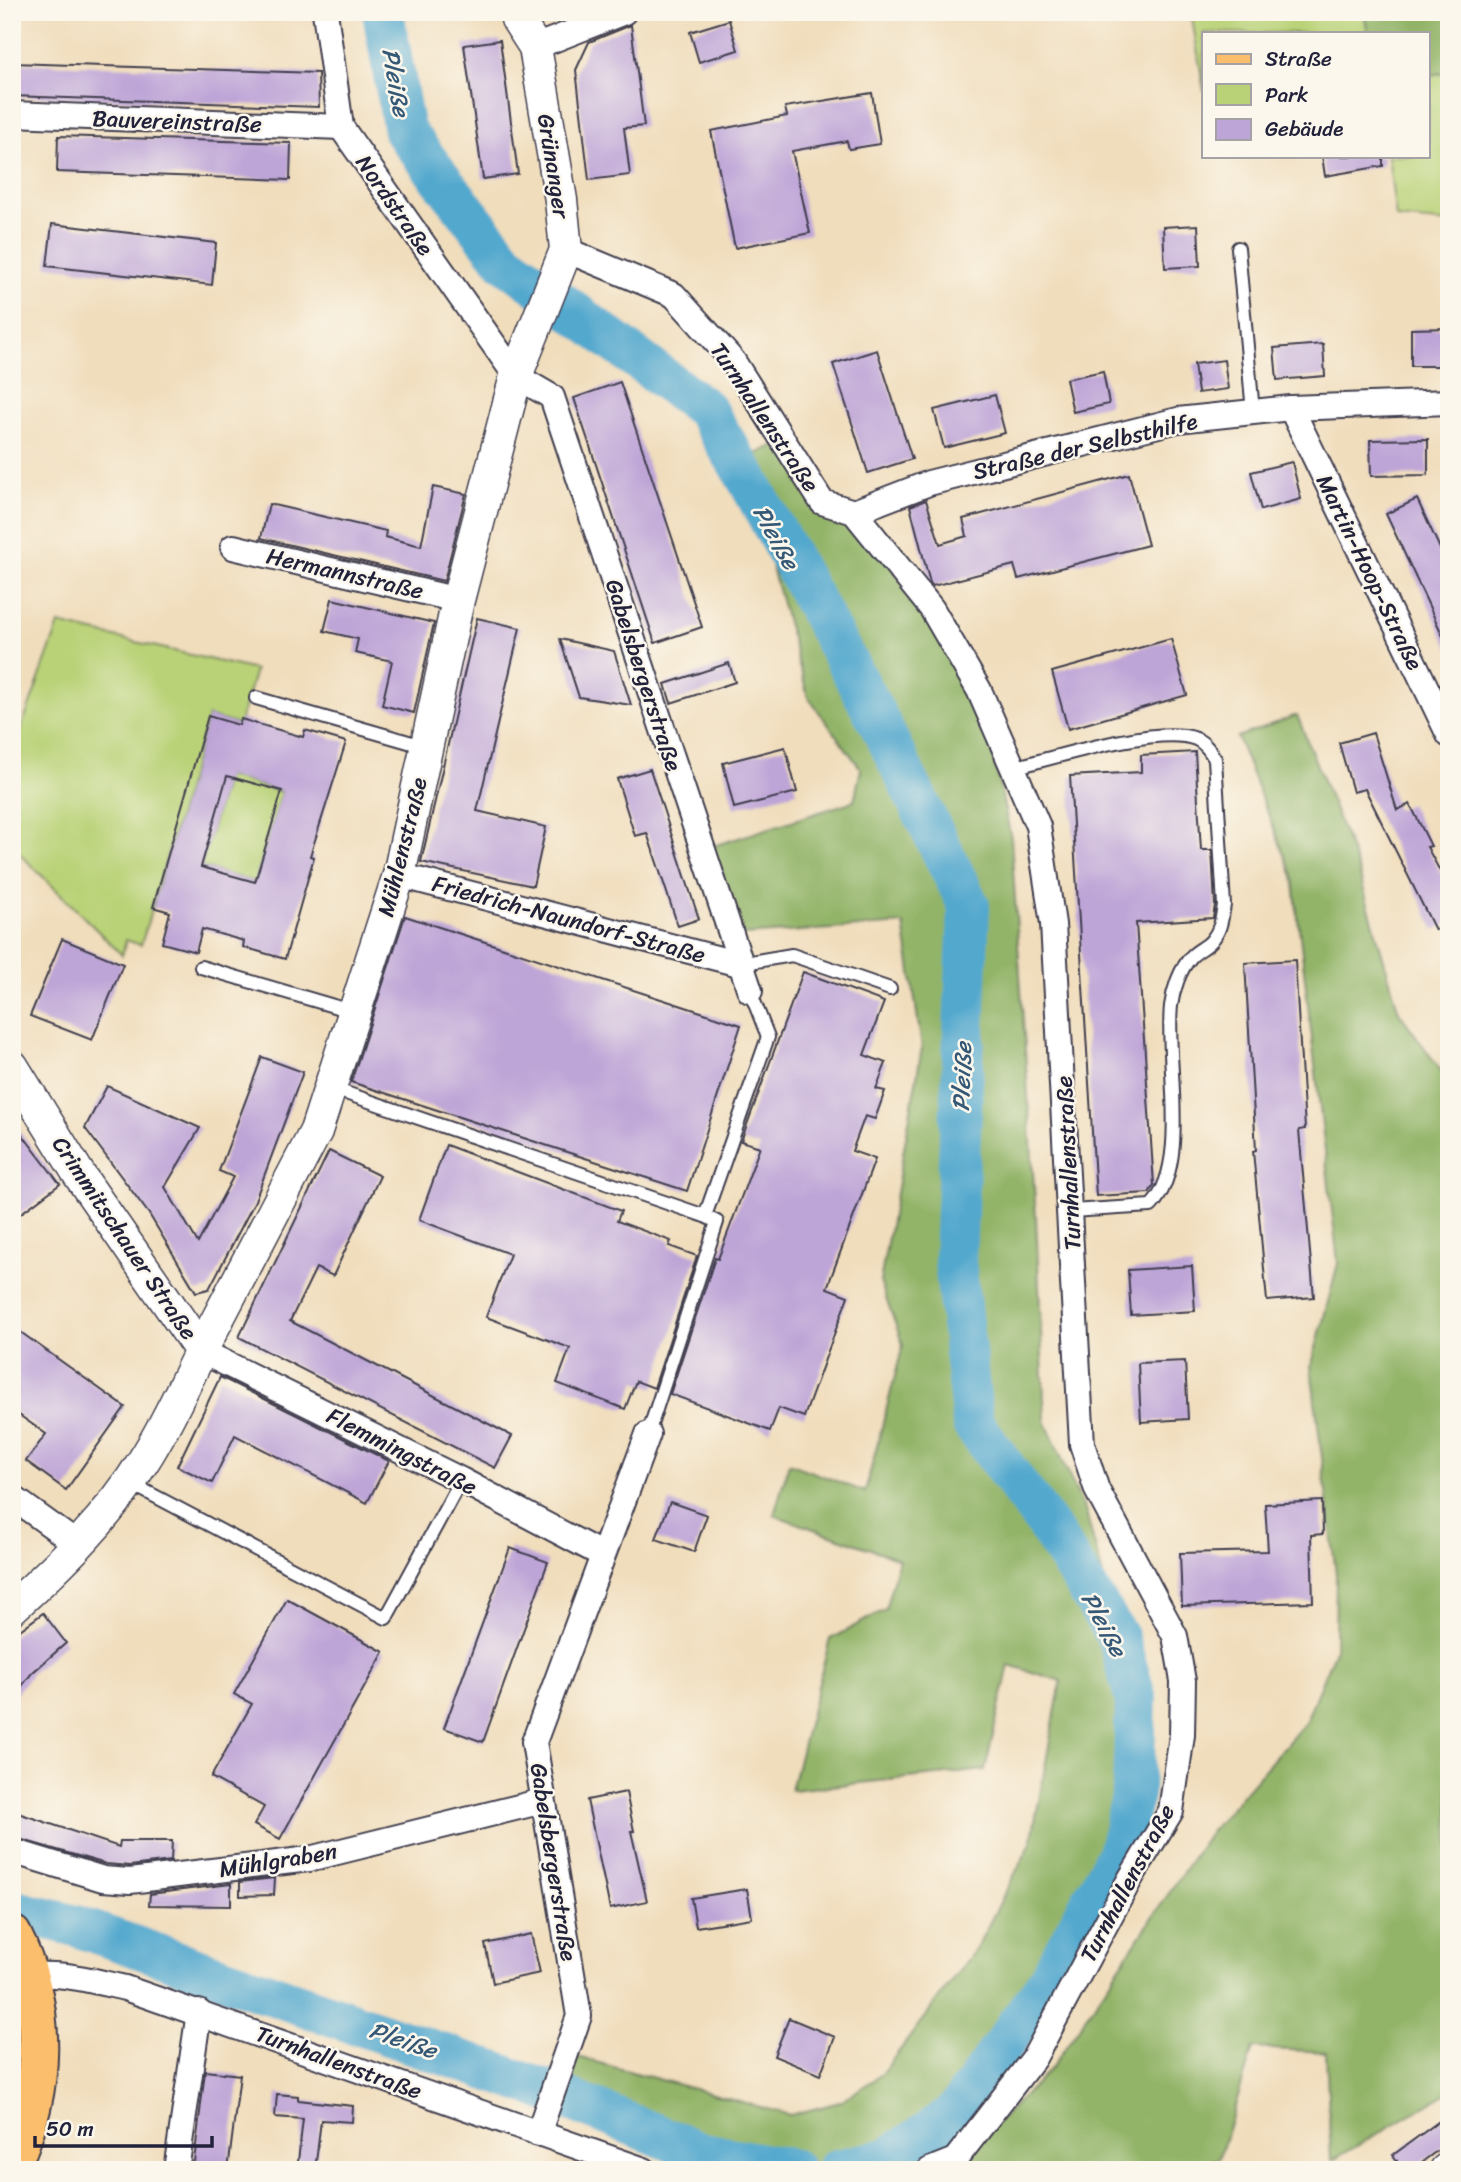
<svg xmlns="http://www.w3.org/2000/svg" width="1461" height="2182" viewBox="0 0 1461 2182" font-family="Sriracha,sans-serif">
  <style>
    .green { fill: #b9d277; stroke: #6e7a59; stroke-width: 2 }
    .forest { fill: #92b468; stroke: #5a6b52; stroke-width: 2 }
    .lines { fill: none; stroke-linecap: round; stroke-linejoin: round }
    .river { stroke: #52a8ce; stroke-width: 42 }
    .building { fill: #bea5d7; fill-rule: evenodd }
    .service-casing { stroke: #413e4e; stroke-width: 16 }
    .minor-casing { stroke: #413e4e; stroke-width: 28 }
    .tertiary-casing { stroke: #413e4e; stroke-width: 35 }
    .primary-casing { stroke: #413e4e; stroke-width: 42 }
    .service { stroke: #fff; stroke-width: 12 }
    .minor { stroke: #fff; stroke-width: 24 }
    .tertiary { stroke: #fff; stroke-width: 32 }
    .primary { stroke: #fabe6d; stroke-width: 38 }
    .labels { text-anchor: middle; stroke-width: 5; stroke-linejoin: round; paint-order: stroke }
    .street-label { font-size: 23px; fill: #22223b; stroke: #fbf7ec }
    .water-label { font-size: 24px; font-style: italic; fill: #355876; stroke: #fbf7ec }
  </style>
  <rect width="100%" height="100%" fill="#fbf7ec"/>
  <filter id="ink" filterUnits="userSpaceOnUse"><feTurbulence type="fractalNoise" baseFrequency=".0143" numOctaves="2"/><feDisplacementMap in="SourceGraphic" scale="14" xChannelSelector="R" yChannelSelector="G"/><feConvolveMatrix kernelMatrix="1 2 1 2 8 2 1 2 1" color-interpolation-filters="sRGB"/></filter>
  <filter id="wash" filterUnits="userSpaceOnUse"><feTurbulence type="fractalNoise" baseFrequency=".00686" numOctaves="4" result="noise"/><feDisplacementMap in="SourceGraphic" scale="28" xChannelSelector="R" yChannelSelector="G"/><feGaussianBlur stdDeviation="1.57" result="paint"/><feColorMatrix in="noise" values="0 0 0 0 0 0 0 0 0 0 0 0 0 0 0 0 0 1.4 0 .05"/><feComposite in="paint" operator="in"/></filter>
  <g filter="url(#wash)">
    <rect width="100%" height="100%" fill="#f0ddbc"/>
    <!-- green -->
    <g class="green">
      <path d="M1191,12H1364L1368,33H1204V91Z"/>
      <path d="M1449,72V223L1396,218L1388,156H1428V75Z"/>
      <path d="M59,624L255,670L239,725L208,716L141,945L126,940L122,955L12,846V754Z"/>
      <path d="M227,776L282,792L255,882L201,867Z"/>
    </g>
    <!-- forest -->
    <g class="forest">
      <path d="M1364,12H1449V72L1428,75V33H1368Z"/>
      <path d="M783,441L822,501L854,512L979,690L1011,838L1036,1217L1045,1421L1086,1513L1136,1699L1133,1794L1118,1853L1046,1984L954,2115L888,2159L837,2170H793L702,2153L548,2091L573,2056L790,2115L840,2102L882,2074L977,1947L1031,1843L1061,1681L1009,1665L985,1770L791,1790L830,1639L885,1610L899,1559L774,1515L789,1463L865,1492L903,1345L880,1282L922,1048L904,924L730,936L701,850L854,801L861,769L808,697L747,478L736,464Z"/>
      <path d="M1297,715L1357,866L1399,1012L1449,1082V2092L1331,2161L1326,2052L1253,2048L1219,2159L1145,2170H951L1053,2066L1210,1832L1305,1723L1335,1650L1336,1574L1311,1367L1338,1263L1293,876L1237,737Z"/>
    </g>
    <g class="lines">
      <!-- river -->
      <g class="river">
        <path d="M383,12L404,131L505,261L705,409L747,478L876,716L969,906L955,1261L973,1424L1050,1529L1118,1638L1136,1699L1133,1794L1118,1853L1046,1984L954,2115L888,2159L837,2170"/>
        <path d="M12,1910L76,1926L548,2091L702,2153L793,2170"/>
      </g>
    </g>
    <g id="blocks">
      <!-- building -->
      <g class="building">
        <path d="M729,20L738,50L699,62L690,32Z"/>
        <path d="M631,25L644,126L624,128L630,175L589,180L576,70L589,42Z"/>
        <path d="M500,40L518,174L483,179L464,45Z"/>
        <path d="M12,63L318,73L319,107L12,96Z"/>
        <path d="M872,93L880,144L849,149L847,141L792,151L810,233L735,248L711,131L787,116L785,107Z"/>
        <path d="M58,136L291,143L290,180L57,172Z"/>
        <path d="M1322,156H1383V166L1325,176Z"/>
        <path d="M52,224L216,243L212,285L47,266Z"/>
        <path d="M1198,225L1200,266L1165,268L1163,227Z"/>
        <path d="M1449,328V366H1411V329Z"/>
        <path d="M1323,344L1325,376L1277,380L1274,348Z"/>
        <path d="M877,350L912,459L868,473L833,364Z"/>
        <path d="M1224,360L1228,389L1198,393L1194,364Z"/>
        <path d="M1103,371L1109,404L1073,412L1066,379Z"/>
        <path d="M620,382L702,627L655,643L574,398Z"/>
        <path d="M995,395L1005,433L944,448L934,410Z"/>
        <path d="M1428,439V475L1371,476L1370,440Z"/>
        <path d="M1292,462L1301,499L1261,510L1251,472Z"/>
        <path d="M1129,474L1148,545L1018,579L1014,565L933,586L930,583L910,506L926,500L940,544L967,536L963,519Z"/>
        <path d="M433,487L466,494L444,581L261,538L269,504L386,531L385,537L421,546Z"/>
        <path d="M1417,499L1449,568V649L1386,514Z"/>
        <path d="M332,599L434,623L414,713L382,705L392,661L355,653L358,639L324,631Z"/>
        <path d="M477,618L520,628L477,811L546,827L533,886L421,862Z"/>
        <path d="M560,639L614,651L631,705L579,697Z"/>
        <path d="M1171,639L1187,695L1068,729L1052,672Z"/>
        <path d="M729,663L735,682L671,703L665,684Z"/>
        <path d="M208,716L239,725L241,719L303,737L305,730L346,742L310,856L314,857L285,959L243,947L244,941L202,929L196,952L162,943L170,912L153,907ZM227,776L282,791L255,882L201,867Z"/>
        <path d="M1373,733L1397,810L1410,804L1431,846L1427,847L1449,888V923L1435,930L1365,789L1353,792L1339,743Z"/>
        <path d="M785,747L797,792L734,808L723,763Z"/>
        <path d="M1195,752L1201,850H1212L1215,905L1213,918L1136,923L1154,1185L1149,1193L1096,1196L1070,776L1141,772V755Z"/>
        <path d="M650,769L699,919L678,926L647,833L635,836L617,779Z"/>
        <path d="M405,916L741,1025L687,1191L351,1082Z"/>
        <path d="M62,939L123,964L92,1040L30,1016Z"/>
        <path d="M1295,960L1305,1129L1299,1130L1314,1297L1267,1301L1253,1151L1256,1150L1245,963Z"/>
        <path d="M803,972L884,1002L864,1055L886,1063L876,1089L885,1091L875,1119L865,1116L852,1151L875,1159L827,1288L848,1296L804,1417L779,1408L770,1431L670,1394L715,1258L718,1259L760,1147L741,1141Z"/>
        <path d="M262,1057L303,1072L254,1203L209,1289L196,1292L149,1214L85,1128L107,1086L200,1128L165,1187L198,1243L233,1177L219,1171Z"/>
        <path d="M12,1121L60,1184L20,1214L12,1203Z"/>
        <path d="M446,1145L621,1211L617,1221L671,1241L669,1246L697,1256L654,1388L636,1381L625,1409L557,1383L570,1348L486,1317L510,1254L419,1220Z"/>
        <path d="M329,1151L380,1176L333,1276L316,1268L290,1321L512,1436L495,1468L239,1337Z"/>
        <path d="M1192,1266L1195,1311L1131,1315L1128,1270Z"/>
        <path d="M12,1326L125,1407L66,1490L26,1461L46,1434L12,1410Z"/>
        <path d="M1185,1361L1188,1419L1141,1422L1138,1363Z"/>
        <path d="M220,1377L389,1461L367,1503L235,1435L212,1483L177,1466Z"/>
        <path d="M1322,1501L1323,1534L1311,1535L1313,1602L1182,1606L1180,1553L1268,1551L1265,1504Z"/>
        <path d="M670,1502L707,1515L694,1552L656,1539Z"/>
        <path d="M510,1548L548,1562L483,1742L444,1728Z"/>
        <path d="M287,1599L384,1652L280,1839L254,1825L264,1807L211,1777L252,1704L234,1694Z"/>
        <path d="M43,1613L66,1643L32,1673L12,1699V1636Z"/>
        <path d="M626,1792L634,1831H631L647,1901L610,1909L587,1800Z"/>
        <path d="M12,1811L119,1847L120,1841H172L171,1861L130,1866L106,1864L12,1837Z"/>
        <path d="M275,1878L274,1895L240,1896V1882Z"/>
        <path d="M231,1884V1906L149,1905L150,1894Z"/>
        <path d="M747,1889L752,1918L696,1927L691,1898Z"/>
        <path d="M531,1934L540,1973L493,1983L485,1944Z"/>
        <path d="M789,2018L835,2037L820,2075L774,2056Z"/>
        <path d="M205,2071L240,2075L228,2170H193Z"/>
        <path d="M277,2094L298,2096V2100L353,2106L352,2122L321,2120L315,2170H297L303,2119L275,2117Z"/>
        <path d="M1449,2114V2142L1411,2170H1404L1393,2155Z"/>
      </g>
    </g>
  </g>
  <g filter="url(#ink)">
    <use href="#blocks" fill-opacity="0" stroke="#413e4e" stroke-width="2"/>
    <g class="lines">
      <!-- service casing -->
      <g class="service-casing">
        <g id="service">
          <path d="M1238,248L1253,412"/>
          <path d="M256,698L426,747"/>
          <path d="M1013,768C1053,758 1160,724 1196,739C1205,743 1210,751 1215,759L1224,905C1222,917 1221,930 1212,940C1207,947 1197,950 1191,957C1180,969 1173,990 1171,1006C1165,1060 1191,1165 1151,1206L1071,1211"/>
          <path d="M739,964L792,955L890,989"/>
          <path d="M201,967L354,1012"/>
          <path d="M331,1088L705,1216"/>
          <path d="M648,1434L717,1222L705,1216L768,1037L750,991"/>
          <path d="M130,1483L386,1618L461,1480"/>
        </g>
      </g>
      <!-- minor casing -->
      <g class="minor-casing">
        <g id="minor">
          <path d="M325,12L341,127L516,376L552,397L750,991"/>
          <path d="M535,47L624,12"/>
          <path d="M12,114L341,127"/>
          <path d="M566,250L674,295L733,361L822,502L854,512L932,609L979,690L1013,768L1038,826L1053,924L1082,1444L1097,1490L1175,1636L1183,1681L1182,1735L1171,1811L1130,1879L1034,2058L955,2160L930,2170"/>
          <path d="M1291,408L1449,735"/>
          <path d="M854,512L929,483L1178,420L1291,408L1449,402"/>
          <path d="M233,547L458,600"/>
          <path d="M399,875L739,964"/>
          <path d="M201,1351L461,1480L601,1554"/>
          <path d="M12,1497L77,1544"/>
          <path d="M12,1851L103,1879L130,1881L309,1859L543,1801"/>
          <path d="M16,1978C52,1969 89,1980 125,1988L644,2170"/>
          <path d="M538,2134L579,2016L534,1742L648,1434"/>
          <path d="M176,2170L199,2012"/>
        </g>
      </g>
      <!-- tertiary casing -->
      <g class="tertiary-casing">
        <g id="tertiary">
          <path d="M12,1066L80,1176L201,1351C183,1387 166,1426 144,1460C110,1516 60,1565 12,1608"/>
          <path d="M201,1351L316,1131L399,875L458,600L516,376L566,250L561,200L535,47L517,19V12"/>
          <path d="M1446,2170L1449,2168"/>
        </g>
      </g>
      <!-- primary casing -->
      <g class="primary-casing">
        <path id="primary" d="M12,1935C48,2006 46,2090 12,2162"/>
      </g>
      <!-- service -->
      <use href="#service" class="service"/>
      <!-- minor -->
      <use href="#minor" class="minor"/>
      <!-- tertiary -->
      <use href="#tertiary" class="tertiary"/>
      <!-- primary -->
      <use href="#primary" class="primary"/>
    </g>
  </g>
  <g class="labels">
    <!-- street labels -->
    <g class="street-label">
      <text transform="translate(177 121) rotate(2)" y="8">Bauvereinstraße</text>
      <text transform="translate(554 166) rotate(81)" y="8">Grünanger</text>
      <text transform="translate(395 205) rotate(55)" y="8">Nordstraße</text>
      <text transform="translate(765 417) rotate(56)" y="8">Turnhallenstraße</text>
      <text transform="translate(1085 446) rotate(-13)" y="8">Straße der Selbsthilfe</text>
      <text transform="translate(1370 572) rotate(64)" y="8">Martin-Hoop-Straße</text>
      <text transform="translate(345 573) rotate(13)" y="8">Hermannstraße</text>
      <text transform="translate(644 675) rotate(72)" y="8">Gabelsbergerstraße</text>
      <text transform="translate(402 847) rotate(-76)" y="8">Mühlenstraße</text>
      <text transform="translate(569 919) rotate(15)" y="8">Friedrich-Naundorf-Straße</text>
      <text transform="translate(1068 1163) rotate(-93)" y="8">Turnhallenstraße</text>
      <text transform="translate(125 1238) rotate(56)" y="8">Crimmitschauer Straße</text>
      <text transform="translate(402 1451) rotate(27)" y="8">Flemmingstraße</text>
      <text transform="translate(278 1860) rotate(-9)" y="8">Mühlgraben</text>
      <text transform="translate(554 1862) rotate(81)" y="8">Gabelsbergerstraße</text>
      <text transform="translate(1127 1883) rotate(-62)" y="8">Turnhallenstraße</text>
      <text transform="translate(339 2062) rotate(20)" y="8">Turnhallenstraße</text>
    </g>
    <!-- water labels -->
    <g class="water-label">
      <text transform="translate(396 82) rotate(80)" y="8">Pleiße</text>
      <text transform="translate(776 537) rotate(61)" y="8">Pleiße</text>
      <text transform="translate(962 1077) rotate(-88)" y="8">Pleiße</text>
      <text transform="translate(1104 1624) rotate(62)" y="8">Pleiße</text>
      <text transform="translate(403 2040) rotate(19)" y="8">Pleiße</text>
    </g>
  </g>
  <!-- margin -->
  <rect width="1461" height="2182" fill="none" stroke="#fbf7ec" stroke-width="42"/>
  <!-- legend -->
  <rect x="1202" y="32" width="228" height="126" fill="#fbf7ec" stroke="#a4a2a5" stroke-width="2"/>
  <rect x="1216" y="54" width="35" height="10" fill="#fabe6d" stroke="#a4a2a5" stroke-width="2"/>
  <text x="1265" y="66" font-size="21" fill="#22223b">Straße</text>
  <rect x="1216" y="84" width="35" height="21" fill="#b9d277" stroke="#a4a2a5" stroke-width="2"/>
  <text x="1265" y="102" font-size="21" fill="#22223b">Park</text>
  <rect x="1216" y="119" width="35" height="21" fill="#bea5d7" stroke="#a4a2a5" stroke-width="2"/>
  <text x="1265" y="136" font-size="21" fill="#22223b">Gebäude</text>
  <!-- scale -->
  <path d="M35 2136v10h177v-10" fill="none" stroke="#22223b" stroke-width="3.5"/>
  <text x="46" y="2136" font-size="21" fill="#22223b" stroke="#fbf7ec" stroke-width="5" paint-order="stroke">50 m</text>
</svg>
